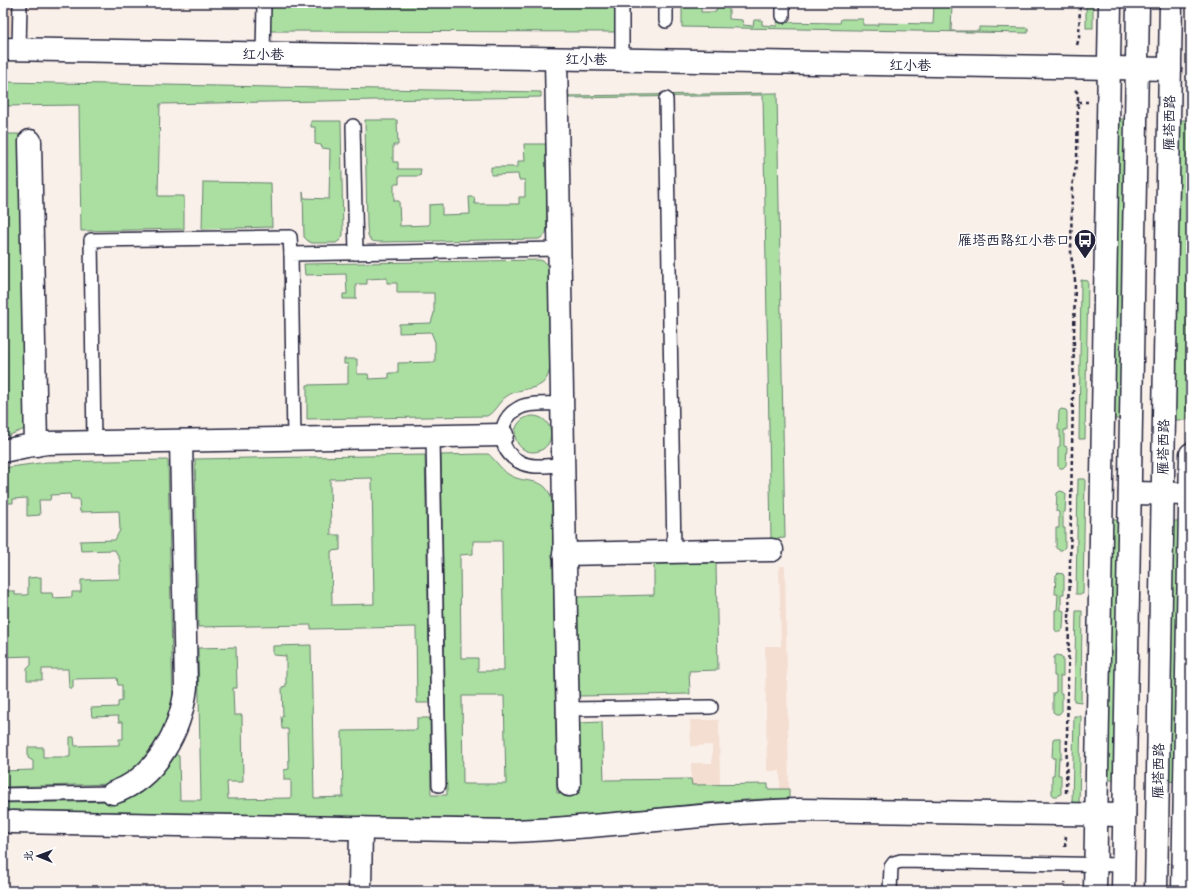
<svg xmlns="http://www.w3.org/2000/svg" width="1194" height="894" viewBox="0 0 1194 894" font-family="Mynerve,'LXGW WenKai TC',sans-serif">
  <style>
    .built { fill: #f4ded1 }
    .green { fill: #abdfa1; stroke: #66806e; fill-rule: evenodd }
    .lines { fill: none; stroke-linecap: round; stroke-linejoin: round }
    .service-casing { stroke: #22223b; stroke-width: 16 }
    .minor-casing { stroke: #22223b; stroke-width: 25 }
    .tertiary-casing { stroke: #22223b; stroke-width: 25 }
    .secondary-casing { stroke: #22223b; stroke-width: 25 }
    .path { stroke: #22223b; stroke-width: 2.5; stroke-dasharray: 4 3; stroke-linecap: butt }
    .service { stroke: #fff; stroke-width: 13 }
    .minor { stroke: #fff; stroke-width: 22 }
    .tertiary { stroke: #fff; stroke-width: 22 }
    .secondary { stroke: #fff; stroke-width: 22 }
    .labels { text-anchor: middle; stroke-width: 3; stroke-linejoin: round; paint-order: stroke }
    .street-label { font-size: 14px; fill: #22223b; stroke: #fff }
    .poi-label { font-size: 14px; fill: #22223b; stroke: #fff; text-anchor: end }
  </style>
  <rect width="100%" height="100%" fill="#faf0ea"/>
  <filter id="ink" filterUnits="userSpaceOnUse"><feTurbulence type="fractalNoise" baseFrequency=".025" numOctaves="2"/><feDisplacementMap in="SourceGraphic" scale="8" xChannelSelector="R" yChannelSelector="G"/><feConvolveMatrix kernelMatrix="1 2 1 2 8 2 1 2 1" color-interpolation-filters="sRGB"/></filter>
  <g filter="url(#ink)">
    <!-- built -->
    <g class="built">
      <path d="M3,3H14L13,35H3Z"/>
      <path d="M27,3H40V5H65V10L27,9Z"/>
      <path d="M779,566H785L789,789H780V771H767L765,646H781Z"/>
      <path d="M690,720H719L720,785H691V763H712V745L691,746Z"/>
    </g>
    <!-- green -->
    <g class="green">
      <path d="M270,3H616L617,32L269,31Z"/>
      <path d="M682,3H701V12H716L717,7H729V19L742,20L743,25L753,26L754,20H762V25L777,26V22L840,23L841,19H863V25H878V23L933,24L934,4H952L951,31H979V27L1028,28V33L682,27Z"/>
      <rect x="1086" y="3" width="7" height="25"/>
      <path d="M3,82L541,92V97L160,104L158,196H184V229L81,231L79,105L3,106Z"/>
      <path d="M777,93L785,538L771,539L763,95L568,98V96Z"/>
      <path d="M1113,119H1128L1122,419H1108Z"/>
      <path d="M365,120H397L398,145H393V162H398V169H421L420,176H399V184H394V201H399L400,226L429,225V205L442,204V215L470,214L469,197H474L475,204H519V197H525V180H519L518,174L491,175V167H518V161H525L524,144H546L547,227L546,233L544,236L539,239L387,242C371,242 368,243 367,226Z"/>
      <path d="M1178,120H1191L1187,420H1173Z"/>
      <path d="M311,121H341L343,235L340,240L336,243H312L308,241L304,237L303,192L304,198L329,199L330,149L322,148L321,145L315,144V127H311Z"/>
      <path d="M3,134H19L25,429L7,436L3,207Z"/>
      <path d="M203,182L271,183L272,227L202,229Z"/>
      <path d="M540,260L545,262L548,268L550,366C547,395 525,384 507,396C499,401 495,412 487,416L307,419V385L348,384V364H344V359H357V374H368L369,379L389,378V373H398V363L435,362V342L431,332L399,333V324L431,323L434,313V293H397V283H387V278L367,279V284H356V299H343V294H347L346,274L305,275L304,264Z"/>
      <path d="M1081,280L1088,281L1085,439H1079Z"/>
      <path d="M1061,409L1066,410L1067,412V430H1064V446L1067,447L1066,465L1063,468H1060L1058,466V447L1060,446V430H1058L1059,411Z"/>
      <circle cx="533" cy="434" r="18"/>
      <path d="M481,454C482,454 487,454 488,454C491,455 502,470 508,474C526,486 546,474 552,501L557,793H580L579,723L602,722L604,780L691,779L692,785L768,784V789H789V798C696,800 605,817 512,819L3,810V803L124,801L141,789L175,754L179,756L180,800H201L198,648L236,647L237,688H233L234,715H242L243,782H227L228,799L291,798V780H284V770L289,769L288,729H282L281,716H283L282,687L286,686V656L273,655V646L311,645L314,798L343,797L342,731L417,730V718H430L431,795H447L441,455ZM473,541H502L504,671H478V658H461L460,555L473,554ZM462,696H504L506,784H463Z"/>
      <path d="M425,455L430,703H417L416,627L311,629V625L198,627L195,459ZM372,478L374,604L332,605L331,551L340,550V535H331L330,479Z"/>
      <path d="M168,460L173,712L166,729L139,766L112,784L3,787V771L33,770V761L28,758V747H43V757H70V737H74L75,746L119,745V739H123V722H119L118,716L92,717L91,708L118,707V702L122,701V685H118L117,678L73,679V688H69L68,669H42V680H27V669L31,665V656L3,657V591H15V595H28V578L41,577V593H52L53,598L72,597V592H81V580L120,579V560L115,550L81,551L80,541L115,540L120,530L119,511L80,512L79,499H71L70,494L51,495L50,500H39L40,515L27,516V498L13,499V503H3V468L47,462Z"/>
      <path d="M1078,479H1085L1083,594H1076Z"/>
      <path d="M1060,491L1064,492L1066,494L1065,512H1063V528H1065V547L1062,550H1059L1056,548V528H1059V512L1056,511L1057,493Z"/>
      <path d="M1106,520H1121L1116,780H1102Z"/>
      <path d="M1171,521H1185L1180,782L1166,781Z"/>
      <path d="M716,563L718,670L689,671L690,694L579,696L577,597L654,595V564Z"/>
      <path d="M1058,573L1063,574L1064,576V594H1061V610L1064,611L1063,629L1060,632H1057L1055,630V610H1057L1058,594H1055L1056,575Z"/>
      <path d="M1076,611H1082L1081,702L1074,701Z"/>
      <path d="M1057,655L1061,656L1063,658V676H1060V693H1062V711L1059,714H1056L1053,712V693L1056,692V676H1054V657Z"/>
      <path d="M1074,716H1081L1079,804H1072Z"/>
      <path d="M1055,738H1059L1061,741V758H1059L1058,775H1061V794L1057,796H1054L1052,794V775H1054L1055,758H1052L1053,739Z"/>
    </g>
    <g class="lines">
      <!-- service casing -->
      <g class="service-casing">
        <g id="service">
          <path d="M783,16V3"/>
          <path d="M666,21V3"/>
          <path d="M19,49L20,3"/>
          <path d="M263,54L264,3"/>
          <path d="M622,60V3"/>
          <path d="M666,99L674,552"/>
          <path d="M353,126L356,253"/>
          <path d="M562,404C550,404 529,402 519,408C496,420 497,451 520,462C532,469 550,465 563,465"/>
          <path d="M433,436L439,785"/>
          <path d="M294,439L291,254L559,249"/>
          <path d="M94,442L91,240L290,237L291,254"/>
          <path d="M567,709L711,707"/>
          <path d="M3,795L113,793"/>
          <path d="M890,891L891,867L894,863L901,861L1123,865"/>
        </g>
      </g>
      <!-- minor casing -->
      <g class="minor-casing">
        <g id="minor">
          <path d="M556,59L569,785"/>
          <path d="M30,141L36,445"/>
          <path d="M3,451L27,446L47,443L502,435"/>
          <path d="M1130,493L1191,494"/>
          <path d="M564,554L772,550"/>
          <path d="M113,793C157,778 181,730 186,687L181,441"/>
          <path d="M12,822L512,831C608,828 703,812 799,810L1124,815"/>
          <path d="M360,891L361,828"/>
          <path d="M1095,891L1110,3"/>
          <path d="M1183,891L1191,454"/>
        </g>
      </g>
      <!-- tertiary casing -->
      <g class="tertiary-casing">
        <path id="tertiary" d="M3,49L1170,69"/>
      </g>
      <!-- secondary casing -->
      <g class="secondary-casing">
        <g id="secondary">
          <path d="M1123,891L1138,3"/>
          <path d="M1156,891L1171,3"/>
        </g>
      </g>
      <!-- path -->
      <g class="path">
        <path d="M1077,45L1079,38L1080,3"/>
        <path d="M1075,90L1077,92L1078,97"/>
        <path d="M1078,102H1088"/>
        <path d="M1066,793L1075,280L1071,255L1072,186L1077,161L1078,97"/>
        <path d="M1065,847L1066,836"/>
        <path d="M1065,891V882"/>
      </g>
      <!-- service -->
      <use href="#service" class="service"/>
      <!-- minor -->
      <use href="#minor" class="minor"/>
      <!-- tertiary -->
      <use href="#tertiary" class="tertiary"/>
      <!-- secondary -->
      <use href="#secondary" class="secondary"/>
    </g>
  </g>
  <!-- icons -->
  <defs>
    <g id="bus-pin" transform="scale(1.15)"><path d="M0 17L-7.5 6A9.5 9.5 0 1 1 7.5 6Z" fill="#22223b" stroke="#fff"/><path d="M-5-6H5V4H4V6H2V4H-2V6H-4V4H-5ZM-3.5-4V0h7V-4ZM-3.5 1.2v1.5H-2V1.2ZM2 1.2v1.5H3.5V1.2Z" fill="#fff"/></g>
  </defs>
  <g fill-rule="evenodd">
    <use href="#bus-pin" x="1085" y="240"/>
  </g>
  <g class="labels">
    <!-- street labels -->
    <g class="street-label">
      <text transform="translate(263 54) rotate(1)" y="5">红小巷</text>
      <text transform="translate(586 59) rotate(1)" y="5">红小巷</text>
      <text transform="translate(910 65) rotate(1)" y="5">红小巷</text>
      <text transform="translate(1169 123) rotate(-89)" y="5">雁塔西路</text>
      <text transform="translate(1163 447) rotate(-89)" y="5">雁塔西路</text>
      <text transform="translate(1158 771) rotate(-89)" y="5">雁塔西路</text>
    </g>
    <!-- poi labels -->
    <g class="poi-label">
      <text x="1070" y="245">雁塔西路红小巷口</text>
    </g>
  </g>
  <!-- margin -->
  <rect width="1194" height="894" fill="none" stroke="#fff" stroke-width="16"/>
  <rect x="8" y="8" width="1178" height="878" fill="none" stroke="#22223b" stroke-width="1.5" filter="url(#ink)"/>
  <!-- north arrow -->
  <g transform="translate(38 856) rotate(271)" stroke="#ffffff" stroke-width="3" paint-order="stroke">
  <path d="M0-3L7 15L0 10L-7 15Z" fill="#22223b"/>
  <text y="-6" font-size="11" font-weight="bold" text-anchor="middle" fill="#22223b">北</text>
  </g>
</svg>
